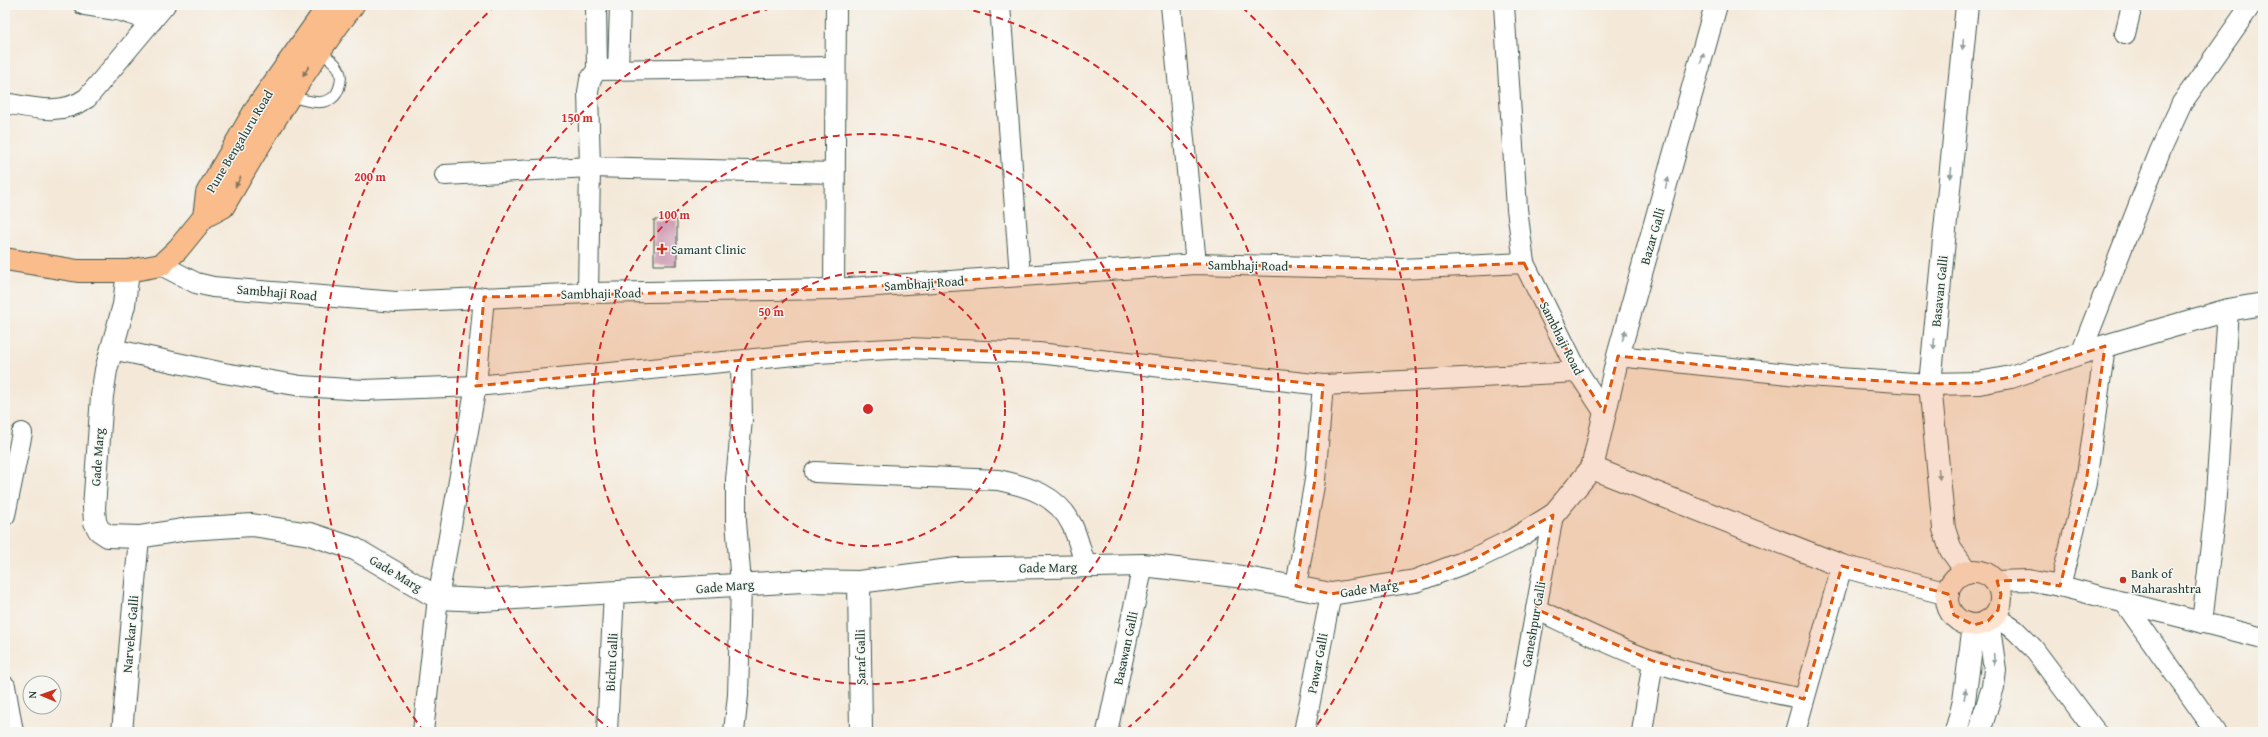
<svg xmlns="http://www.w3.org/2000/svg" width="2268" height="737" viewBox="0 0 2268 737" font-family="'Gentium Book Plus',serif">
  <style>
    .building { fill: #ce9bb3 }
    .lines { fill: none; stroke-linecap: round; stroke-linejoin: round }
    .service-casing { stroke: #3f574d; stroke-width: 12 }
    .minor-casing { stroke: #3f574d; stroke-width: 22 }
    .tertiary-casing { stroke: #3f574d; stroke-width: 24 }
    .secondary-casing { stroke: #3f574d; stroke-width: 24 }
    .primary-casing { stroke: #3f574d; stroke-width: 24 }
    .service { stroke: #fff; stroke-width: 10 }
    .minor { stroke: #fff; stroke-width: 20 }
    .tertiary { stroke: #fff; stroke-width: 22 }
    .secondary { stroke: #fde4d1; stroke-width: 22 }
    .primary { stroke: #fabc8b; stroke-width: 22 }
    .oneway { fill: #8f9e9a }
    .oneway2 { fill: #82765b }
    .marked { fill: #de580e; fill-opacity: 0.2; stroke: #de580e; stroke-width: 3; stroke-dasharray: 8 5; stroke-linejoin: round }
    .ring { fill: none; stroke: #d62828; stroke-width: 2; stroke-dasharray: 7 5 }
    .poi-dot { fill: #c8321e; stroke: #f6f6f2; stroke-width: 1.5 }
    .labels { text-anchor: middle; stroke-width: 3; stroke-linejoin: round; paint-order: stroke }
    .street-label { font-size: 13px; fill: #1f3d34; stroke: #f6f6f2 }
    .poi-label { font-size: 13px; fill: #1f3d34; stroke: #f6f6f2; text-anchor: start }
    .centre { fill: #d62828; stroke: #f6f6f2; stroke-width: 2 }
    .ring-label { font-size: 12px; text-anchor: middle; font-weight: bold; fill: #d62828; stroke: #f6f6f2; stroke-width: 3; stroke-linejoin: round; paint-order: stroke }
  </style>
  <rect width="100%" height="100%" fill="#f6f6f2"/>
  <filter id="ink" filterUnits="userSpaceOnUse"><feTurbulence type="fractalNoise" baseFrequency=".025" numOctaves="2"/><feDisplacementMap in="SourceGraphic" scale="8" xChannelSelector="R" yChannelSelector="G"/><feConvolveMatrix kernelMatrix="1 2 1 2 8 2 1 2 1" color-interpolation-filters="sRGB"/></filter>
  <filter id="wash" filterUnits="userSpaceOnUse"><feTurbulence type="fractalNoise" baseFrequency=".012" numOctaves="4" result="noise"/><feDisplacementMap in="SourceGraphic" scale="16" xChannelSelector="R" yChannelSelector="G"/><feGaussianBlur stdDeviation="0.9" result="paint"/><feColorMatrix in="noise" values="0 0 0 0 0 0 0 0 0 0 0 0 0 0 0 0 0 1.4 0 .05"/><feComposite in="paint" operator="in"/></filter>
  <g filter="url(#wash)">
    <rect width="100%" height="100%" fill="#f4e9d9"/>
    <g id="blocks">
      <!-- building -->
      <rect class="building" x="654" y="220" width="23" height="45"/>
    </g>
  </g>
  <g filter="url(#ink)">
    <use href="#blocks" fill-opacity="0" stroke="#3f574d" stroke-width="1"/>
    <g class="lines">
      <!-- service casing -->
      <g class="service-casing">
        <path id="service" d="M290,96C306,101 332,110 339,88C341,82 342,76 339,70C337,63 325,56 319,51"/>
      </g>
      <!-- minor casing -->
      <g class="minor-casing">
        <g id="minor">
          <path d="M84,5L121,11L152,21"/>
          <path d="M596,5L597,70"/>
          <path d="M1000,5L1020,276"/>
          <path d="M1171,5L1196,264"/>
          <path d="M1504,5L1517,209L1524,263"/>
          <path d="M2125,34L2132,5"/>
          <path d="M618,70L620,5"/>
          <path d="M5,103C33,108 62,116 87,98L165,5"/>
          <path d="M445,175L590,167L834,173"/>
          <path d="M161,265L196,283L213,287L396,302L588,293L834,289L1196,264L1401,269L1524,263L1578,372L1604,412"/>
          <path d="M834,289L836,5"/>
          <path d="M588,293L590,167L588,92L590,80L597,70L835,67"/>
          <path d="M112,349L224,373L301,386L363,390L476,386L816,353L909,348L1038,353L1323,385L1578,372"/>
          <path d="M2081,353L2160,151L2182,103L2251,5"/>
          <path d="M1618,356L1807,376L1930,384"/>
          <path d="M815,472L998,480C1027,486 1058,495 1072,525C1078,537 1081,553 1086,566"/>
          <path d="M5,515L22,433"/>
          <path d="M1995,581L2028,580L2060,586L2263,638"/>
          <path d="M1296,586L1315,480L1323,385"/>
          <path d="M2060,586L2086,483L2105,346"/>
          <path d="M2124,602L2216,732"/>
          <path d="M1536,609C1574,627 1613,647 1653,661C1702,678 1754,689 1804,699"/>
          <path d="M1994,616L2015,630L2033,648L2096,732"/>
          <path d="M2202,623L2215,510L2228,310"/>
          <path d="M5,686L13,732"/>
          <path d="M122,732L139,537"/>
          <path d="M423,732L438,598L476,386L484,297"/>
          <path d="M607,732L614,592"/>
          <path d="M734,732L738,695L741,584L736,521V479L742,420L741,362"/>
          <path d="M1107,732L1143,565"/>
          <path d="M1304,732L1331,594"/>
          <path d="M1514,732L1553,515"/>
          <path d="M1642,732L1653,661"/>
          <path d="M1795,732L1842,566"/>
        </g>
      </g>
      <!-- tertiary casing -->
      <g class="tertiary-casing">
        <g id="tertiary">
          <path d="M1967,5L1930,384L1944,529L1951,550L1967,572"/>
          <path d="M128,271L124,305L106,370L102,396L94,508L95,522L99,530L108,536L139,537L188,529L252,525L310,534L355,549L438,598L483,600L802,581L859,582L957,569L1143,565L1236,576L1331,594L1415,581L1476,558L1513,540L1553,515L1592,468L1618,356L1716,5"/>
          <path d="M1930,384L1979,383L2011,377L2081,353L2228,310L2263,304"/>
          <path d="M1592,468L1842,566L1948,594"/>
          <path d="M859,582L861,732"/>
          <path d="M1956,732L1964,701L1974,625"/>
          <path d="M1979,732L1993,687L1995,670L1988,621"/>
        </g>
      </g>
      <!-- secondary casing -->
      <g class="secondary-casing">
        <circle id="secondary" cx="1974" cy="598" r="27"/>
      </g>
      <!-- primary casing -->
      <g class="primary-casing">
        <g id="primary">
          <path d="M204,217L223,207C263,138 304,69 353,5"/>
          <path d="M5,259L78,271H128L161,265L178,249L204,217L207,193L257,107L329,5"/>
        </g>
      </g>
      <!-- service -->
      <use href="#service" class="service"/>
      <!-- minor -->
      <use href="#minor" class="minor"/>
      <!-- tertiary -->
      <use href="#tertiary" class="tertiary"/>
      <!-- secondary -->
      <use href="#secondary" class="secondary"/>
      <!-- primary -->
      <use href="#primary" class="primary"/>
    </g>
    <!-- one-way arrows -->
    <defs><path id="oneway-solid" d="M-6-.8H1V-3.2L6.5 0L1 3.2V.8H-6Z"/></defs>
    <g class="oneway">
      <use href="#oneway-solid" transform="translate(1963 44) rotate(96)"/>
      <use href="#oneway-solid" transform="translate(1702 58) rotate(-75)"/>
      <use href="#oneway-solid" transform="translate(1951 173) rotate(96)"/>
      <use href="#oneway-solid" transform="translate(1667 183) rotate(-74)"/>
      <use href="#oneway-solid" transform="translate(1624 335) rotate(-74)"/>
      <use href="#oneway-solid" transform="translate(1934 344) rotate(96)"/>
      <use href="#oneway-solid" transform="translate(1939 474) rotate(84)"/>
      <use href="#oneway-solid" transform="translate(1994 659) rotate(86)"/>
      <use href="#oneway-solid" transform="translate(1965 694) rotate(-81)"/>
    </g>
    <g class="oneway2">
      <use href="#oneway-solid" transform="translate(306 71) rotate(123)"/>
      <use href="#oneway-solid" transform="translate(238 182) rotate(119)"/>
    </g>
  </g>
  <!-- marked area -->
  <path class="marked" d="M1524,263L1578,372L1604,412L1618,356L1807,376L1930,384L1979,383L2011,377L2105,346L2086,483L2060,586L2028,580L1997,581L2001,594L1998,610L1988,621L1974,625L1954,615L1948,594L1842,566L1804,699L1653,661L1536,609L1553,515L1476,558L1415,581L1331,594L1296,586L1315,480L1323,385L1038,353L909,348L816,353L476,386L484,297L834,289L1196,264L1401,269Z"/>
  <!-- distance rings -->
  <g class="ring">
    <circle cx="868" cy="409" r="137"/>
    <circle cx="868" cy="409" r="275"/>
    <path d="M612 731A412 412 0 0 1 786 5M950 5A412 412 0 0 1 1124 731"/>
    <path d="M424 732A549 549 0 0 1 494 7M1242 7A549 549 0 0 1 1312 732"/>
  </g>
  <!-- markers -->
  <g class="poi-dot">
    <path d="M660 243h4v4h4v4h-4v4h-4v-4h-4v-4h4z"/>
    <circle cx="2123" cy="580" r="4"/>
  </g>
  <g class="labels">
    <!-- street labels -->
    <g class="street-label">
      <text transform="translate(239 141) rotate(-59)" y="5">Pune Bengaluru Road</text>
      <text transform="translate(1652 236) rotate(-74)" y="5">Bazar Galli</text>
      <text transform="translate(1248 265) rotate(1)" y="5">Sambhaji Road</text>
      <text transform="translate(924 283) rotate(-4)" y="5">Sambhaji Road</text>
      <text transform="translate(1939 291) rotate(-84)" y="5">Basavan Galli</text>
      <text transform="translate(277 292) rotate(5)" y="5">Sambhaji Road</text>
      <text transform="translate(601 293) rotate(-1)" y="5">Sambhaji Road</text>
      <text transform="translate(1562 338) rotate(63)" y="5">Sambhaji Road</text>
      <text transform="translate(97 457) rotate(-86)" y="5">Gade Marg</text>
      <text transform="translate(1048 567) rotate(-1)" y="5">Gade Marg</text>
      <text transform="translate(396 573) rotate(31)" y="5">Gade Marg</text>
      <text transform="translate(725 586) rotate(-5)" y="5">Gade Marg</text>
      <text transform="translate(1369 588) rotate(-9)" y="5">Gade Marg</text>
      <text transform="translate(1533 624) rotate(-80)" y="5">Ganeshpur Galli</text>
      <text transform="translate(130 634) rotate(-85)" y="5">Narvekar Galli</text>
      <text transform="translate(1125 648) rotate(-78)" y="5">Basawan Galli</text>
      <text transform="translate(860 657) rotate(-91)" y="5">Saraf Galli</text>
      <text transform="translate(611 662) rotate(-87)" y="5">Bichu Galli</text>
      <text transform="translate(1317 663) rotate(-79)" y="5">Pawar Galli</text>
    </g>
    <!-- poi labels -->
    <g class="poi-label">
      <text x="671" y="254">Samant Clinic</text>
      <text x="2131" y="578">Bank of<tspan x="2131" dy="15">Maharashtra</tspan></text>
    </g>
  </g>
  <circle cx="868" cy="409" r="6" class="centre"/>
  <g class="ring-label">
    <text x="577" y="122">150 m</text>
    <text x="370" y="181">200 m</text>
    <text x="674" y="219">100 m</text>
    <text x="771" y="316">50 m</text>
  </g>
  <!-- margin -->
  <rect width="2268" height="737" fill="none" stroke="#f6f6f2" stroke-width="20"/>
  <!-- north arrow -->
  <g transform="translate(42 695) rotate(272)"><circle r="19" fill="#f6f6f2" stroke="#a0aca6"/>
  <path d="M0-3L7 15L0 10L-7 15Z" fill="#c8321e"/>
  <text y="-6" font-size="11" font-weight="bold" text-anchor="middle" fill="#1f3d34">N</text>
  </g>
</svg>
